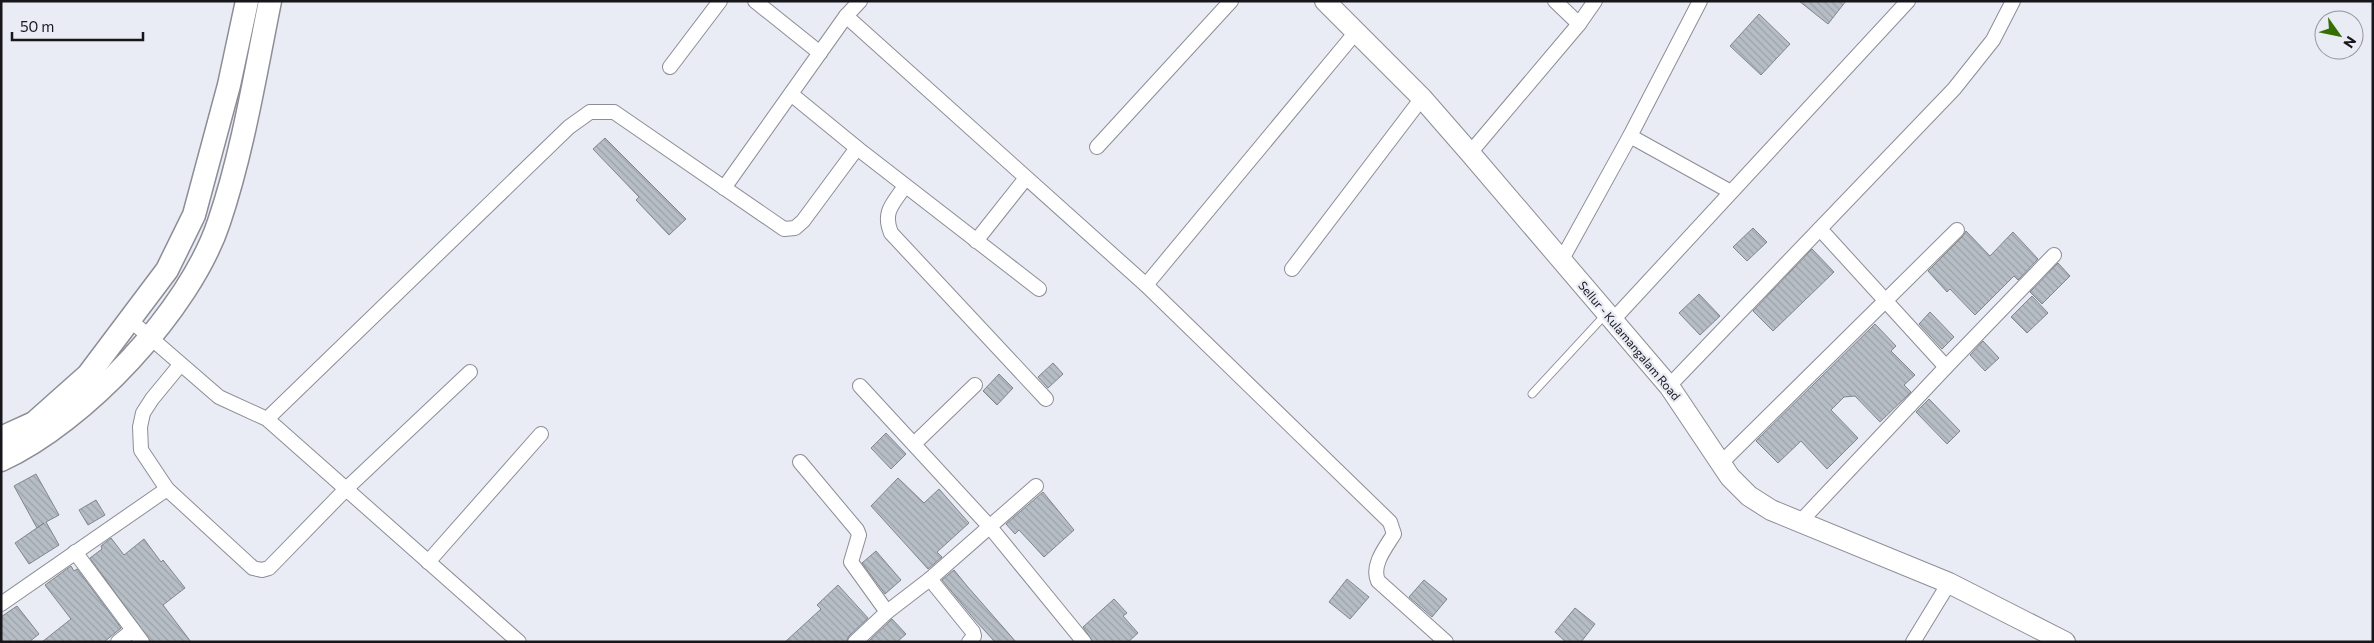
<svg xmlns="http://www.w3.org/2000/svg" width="2374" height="643" viewBox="0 0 2374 643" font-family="Commissioner,sans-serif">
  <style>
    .building { fill: url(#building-back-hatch); stroke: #80868e }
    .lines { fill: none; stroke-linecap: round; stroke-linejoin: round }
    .service-casing { stroke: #8c8d96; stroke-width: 9 }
    .minor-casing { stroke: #8c8d96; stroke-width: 16 }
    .secondary-casing { stroke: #8c8d96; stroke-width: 22 }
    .primary-casing { stroke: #8c8d96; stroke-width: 25 }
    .service { stroke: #fff; stroke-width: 7 }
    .minor { stroke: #fff; stroke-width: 14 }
    .secondary { stroke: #fff; stroke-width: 20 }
    .primary { stroke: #fff; stroke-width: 22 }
    .labels { text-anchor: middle; stroke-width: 4.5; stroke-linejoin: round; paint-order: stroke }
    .street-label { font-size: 12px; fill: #17171b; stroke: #e9ebf5 }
  </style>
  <defs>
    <pattern id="building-back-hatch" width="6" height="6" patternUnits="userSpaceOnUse" patternTransform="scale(1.25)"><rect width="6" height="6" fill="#b6bdc5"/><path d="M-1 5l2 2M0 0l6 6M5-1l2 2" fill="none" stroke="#9ca2a9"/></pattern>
  </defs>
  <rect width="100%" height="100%" fill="#e9ebf5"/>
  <!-- building -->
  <g class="building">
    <path d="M1799,1H1846L1828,24Z"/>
    <path d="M1759,14L1790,44L1761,75L1730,46Z"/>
    <path d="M605,138L686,219L669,235L636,200L639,197L593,149Z"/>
    <path d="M1753,228L1767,242L1747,261L1733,247Z"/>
    <path d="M1966,231L1990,256L2013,232L2038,259L2018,280L2014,276L1975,315L1950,289L1947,292L1928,271L1963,236Z"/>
    <path d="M1812,249L1834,272L1773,331L1753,311Z"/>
    <path d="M2058,263L2070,276L2042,304L2030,292Z"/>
    <path d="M1699,294L1720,316L1700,335L1679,313Z"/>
    <path d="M2032,296L2048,313L2027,333L2011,317Z"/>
    <path d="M1930,312L1954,337L1942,349L1919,324Z"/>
    <path d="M1875,324L1896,346L1891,351L1915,375L1904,385L1911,392L1880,422L1855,396L1844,397L1831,410L1858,438L1827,469L1801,441L1778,463L1756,441Z"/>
    <path d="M1983,341L1999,358L1985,371L1970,355Z"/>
    <path d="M1053,363L1063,374L1048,388L1038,377Z"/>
    <path d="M999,374L1013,388L997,405L983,391Z"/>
    <path d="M1929,399L1960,431L1947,444L1916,412Z"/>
    <path d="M886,433L906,454L891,469L871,448Z"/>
    <path d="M36,474L59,515L46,522L59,545L29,564L15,543L44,523L37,528L14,486Z"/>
    <path d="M898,478L924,503L939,489L969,523L937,552L942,557L928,569L871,506Z"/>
    <path d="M1043,492L1074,530L1044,557L1019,530L1015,534L1006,524Z"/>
    <path d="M96,500L105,515L88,525L79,510Z"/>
    <path d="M111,538L124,555L144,539L161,562L163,560L185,588L163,605L191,642H151L90,558L102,549L101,546Z"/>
    <path d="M876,551L901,580L885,594L862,563Z"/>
    <path d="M71,566L74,571L77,569L121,628L104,642H42L71,619L45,585Z"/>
    <path d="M954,570L967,586L1016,642H995L975,620L942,580Z"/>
    <path d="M1347,579L1369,597L1350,619L1329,602Z"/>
    <path d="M1424,580L1447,599L1432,617L1409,597Z"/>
    <path d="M838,585L868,618L849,636L846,642H785L821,609L817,605Z"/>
    <path d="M1114,599L1127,613L1123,616L1138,633L1128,642H1093L1083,627Z"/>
    <path d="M17,606L39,634L29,642H1V617Z"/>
    <path d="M1575,608L1595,624L1581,642H1566L1555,632Z"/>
    <path d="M892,619L906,634L897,642H868Z"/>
  </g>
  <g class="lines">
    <!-- service casing -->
    <g class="service-casing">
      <path id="service" d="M1532,394L1605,315"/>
    </g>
    <!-- minor casing -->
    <g class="minor-casing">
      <g id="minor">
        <path d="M755,1L820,53"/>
        <path d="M860,1L846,16L1146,285L1356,32"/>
        <path d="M1579,24L1595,1"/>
        <path d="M670,67L720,1"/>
        <path d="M791,94L857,148L1039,289"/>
        <path d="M1630,136L1731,192"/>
        <path d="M1097,147L1231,1"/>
        <path d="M1470,153L1579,24L1555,1"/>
        <path d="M905,186C894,203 882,211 891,233L1046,399"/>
        <path d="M724,188L846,16"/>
        <path d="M1820,229L1946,367"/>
        <path d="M976,241L1026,178"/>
        <path d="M1561,261L1630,136L1700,1"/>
        <path d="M1292,269L1422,98"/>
        <path d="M1146,285L1390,522L1394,534C1386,547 1371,565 1378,581L1446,642"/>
        <path d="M130,320L219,397L267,419L519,642"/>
        <path d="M1612,321L1908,1"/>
        <path d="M860,386L990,527L1084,642"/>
        <path d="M1669,386L1954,89L1993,40L2013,1"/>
        <path d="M267,419L569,127L590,112H614L784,229L795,228L803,221L857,148"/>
        <path d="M915,443L975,385"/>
        <path d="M800,462L857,530L859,535L851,562L887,612"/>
        <path d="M1721,463L1957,230"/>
        <path d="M167,489L253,568L262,570L269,568L346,489L470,372"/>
        <path d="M1800,522L1946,367L2054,255"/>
        <path d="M75,552L142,642"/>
        <path d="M428,562L541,434"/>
        <path d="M930,579L973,632L974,636L969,642"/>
        <path d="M1,604L167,489L141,450L140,427L143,413L152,399L180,365"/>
        <path d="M118,642L133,630"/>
        <path d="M855,642L887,612L930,579L1036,486"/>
        <path d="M1913,642L1949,583"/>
      </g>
    </g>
    <!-- secondary casing -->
    <g class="secondary-casing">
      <path id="secondary" d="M1325,1L1422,98L1470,153L1669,386L1730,477L1749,496L1771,510L1949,583L2065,642"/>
    </g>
    <!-- primary casing -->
    <g class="primary-casing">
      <g id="primary">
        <path d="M1,438L34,423L88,375L167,270L194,215L229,85L247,1"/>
        <path d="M1,460C84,422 190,310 219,222C243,151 255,75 270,1"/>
      </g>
    </g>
    <!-- service -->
    <use href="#service" class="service"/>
    <!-- minor -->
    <use href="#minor" class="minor"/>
    <!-- secondary -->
    <use href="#secondary" class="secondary"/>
    <!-- primary -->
    <use href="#primary" class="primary"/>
  </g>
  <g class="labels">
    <!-- street labels -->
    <g class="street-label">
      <text transform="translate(1629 341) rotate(50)" y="4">Sellur - Kulamangalam Road</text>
    </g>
  </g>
  <!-- border -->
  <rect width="2374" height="643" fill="none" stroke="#17171b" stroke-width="5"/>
  <!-- north arrow -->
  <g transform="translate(2339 35) rotate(123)"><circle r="24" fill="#e9ebf5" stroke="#95969e"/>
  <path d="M0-4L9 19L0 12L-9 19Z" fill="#346f00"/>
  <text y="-8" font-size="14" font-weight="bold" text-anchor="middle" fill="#17171b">N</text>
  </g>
  <!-- scale -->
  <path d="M12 32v8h131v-8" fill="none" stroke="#17171b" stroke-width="2.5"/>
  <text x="20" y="32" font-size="15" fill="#17171b" stroke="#e9ebf5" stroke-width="4" paint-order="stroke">50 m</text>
</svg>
